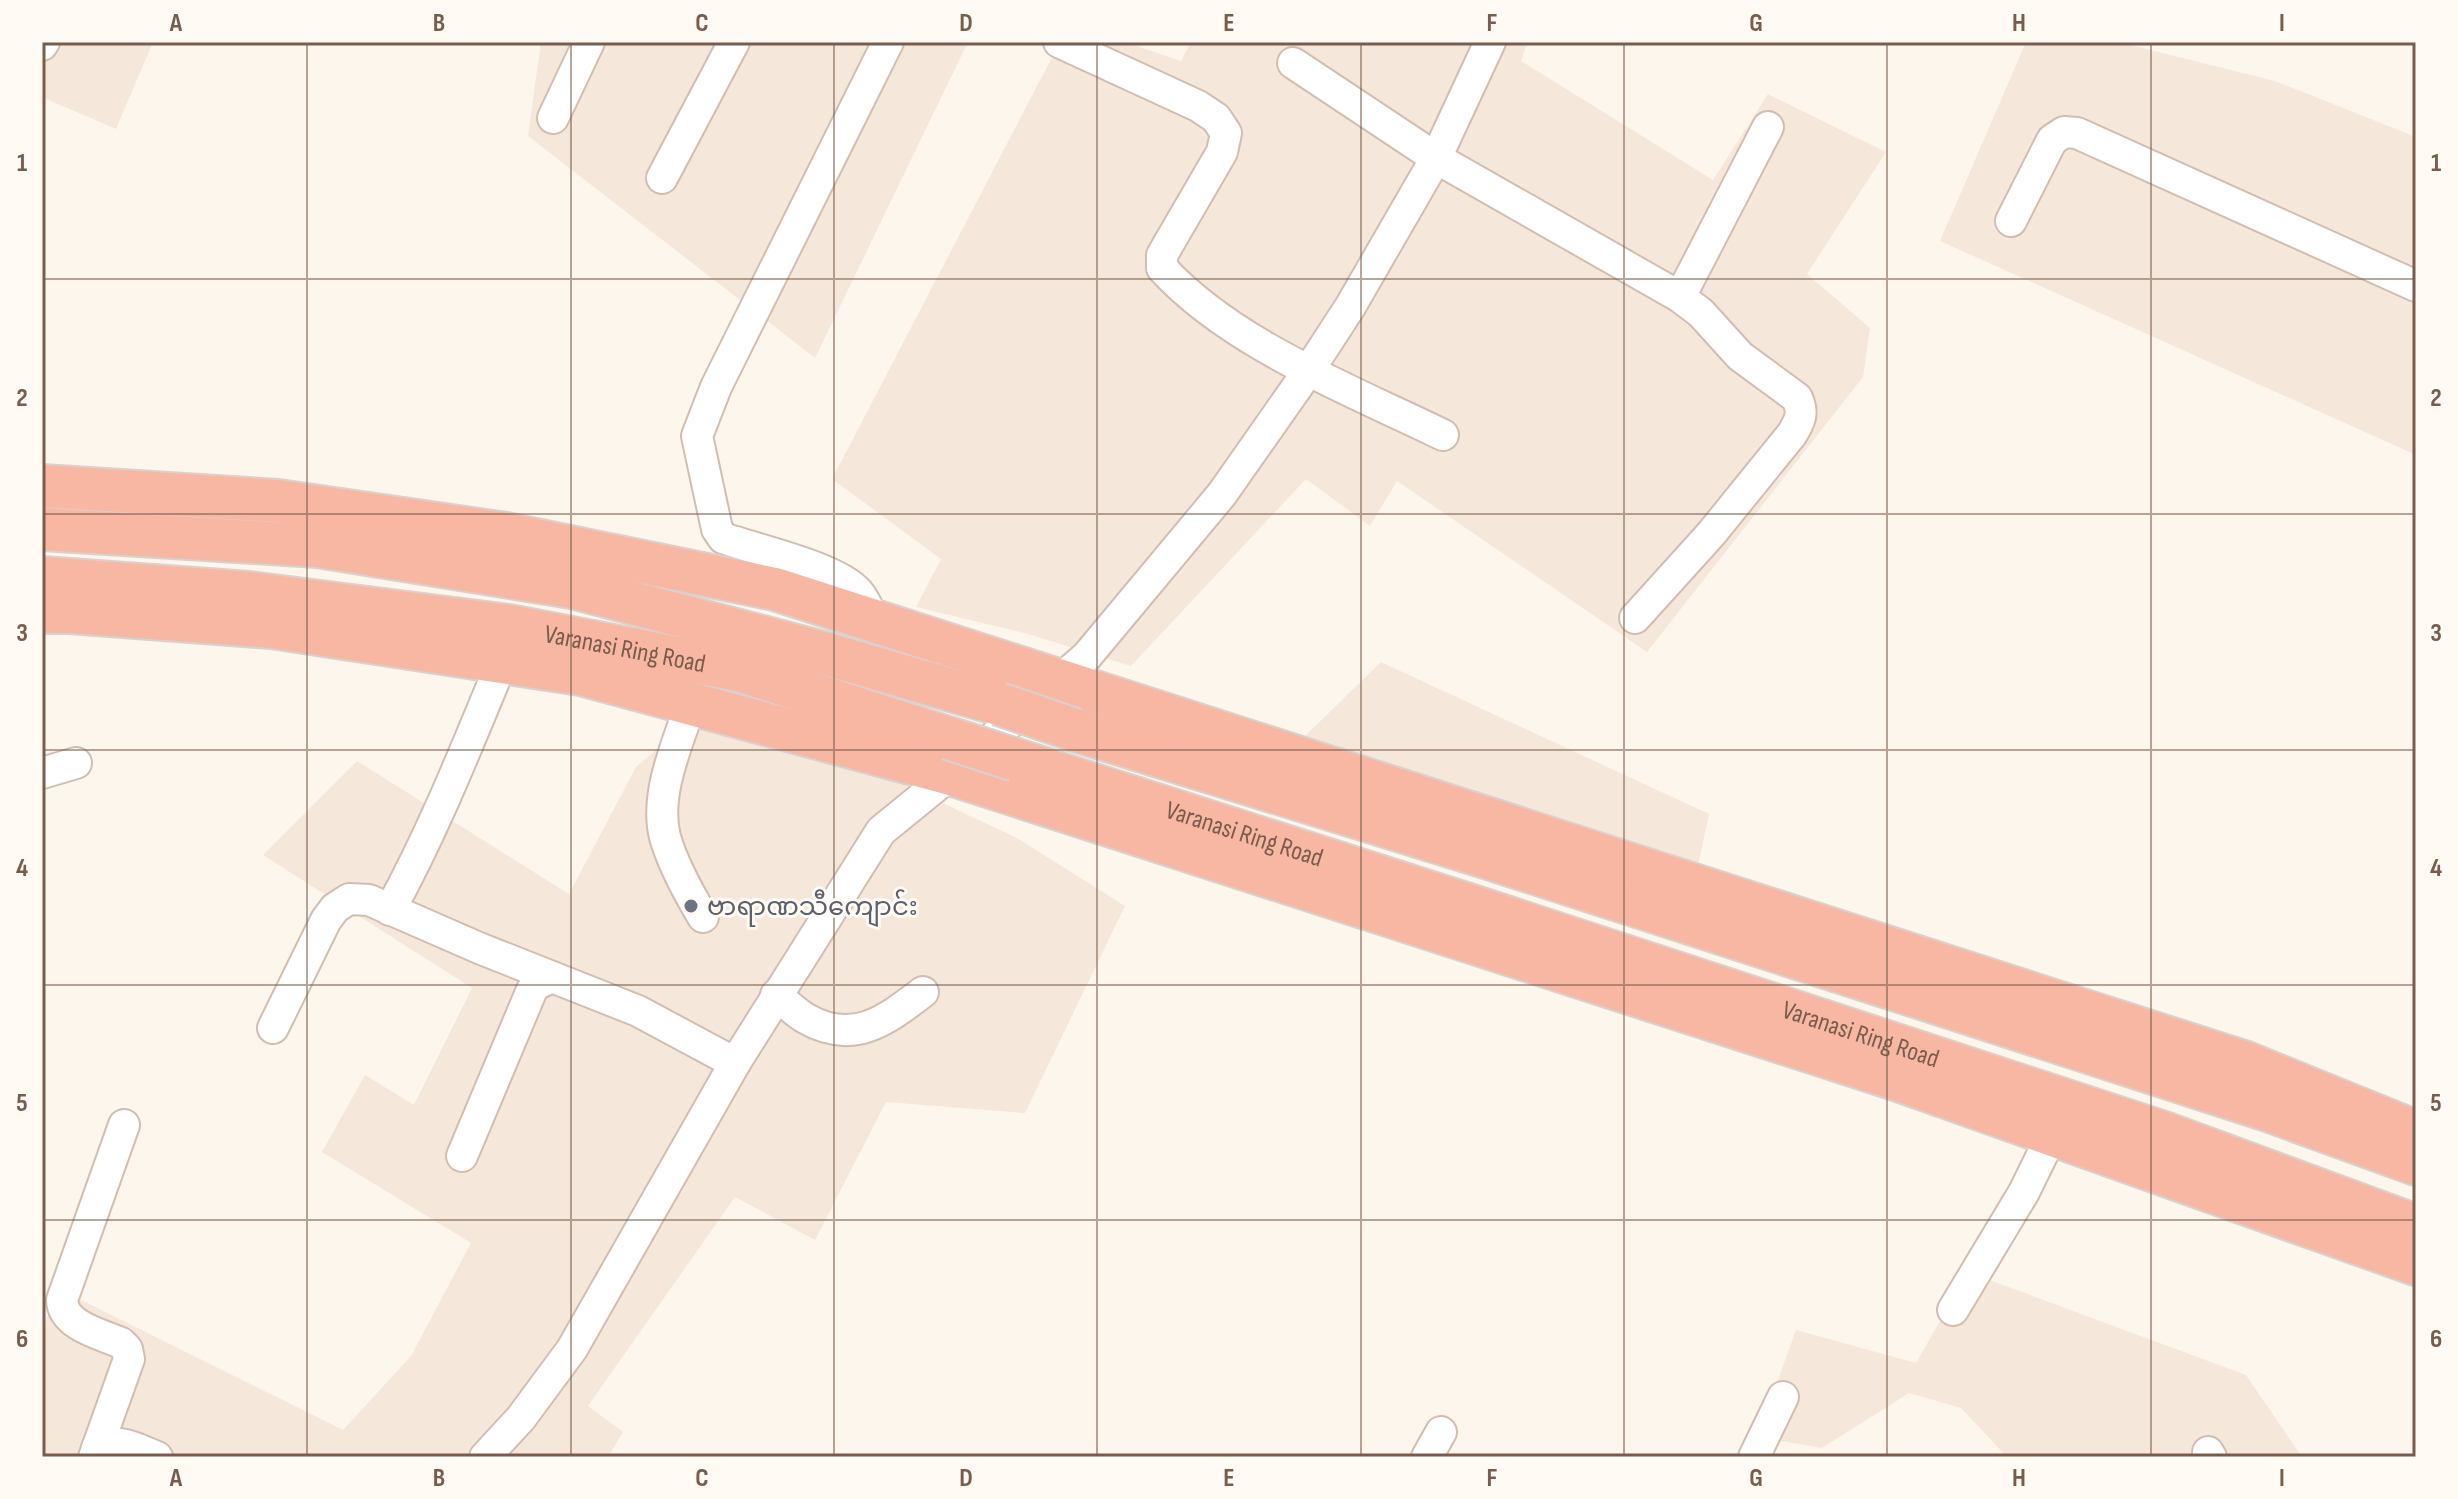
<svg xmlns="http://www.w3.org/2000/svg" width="2458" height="1499" viewBox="0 0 2458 1499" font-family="'Sofia Sans Condensed','Noto Sans Myanmar',sans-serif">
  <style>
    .residential { fill: #f5e8da }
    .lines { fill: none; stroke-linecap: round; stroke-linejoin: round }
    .minor-casing { stroke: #d1beb0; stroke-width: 34 }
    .highway-casing { stroke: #dad1cd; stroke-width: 46 }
    .minor { stroke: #fff; stroke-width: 30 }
    .highway { stroke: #f7b7a3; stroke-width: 42 }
    .highway-bridge-casing { stroke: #dad1cd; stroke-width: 46; stroke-linecap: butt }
    .highway-bridge { stroke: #f7b7a3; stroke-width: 42 }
    .grid { fill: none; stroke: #7a5c4d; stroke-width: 2; stroke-opacity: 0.55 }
    .worship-dot { fill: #6b7280; stroke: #fffaf3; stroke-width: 3 }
    .labels { text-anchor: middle; stroke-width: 6; stroke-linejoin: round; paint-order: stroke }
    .street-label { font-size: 26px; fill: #7a5c4d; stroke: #fffaf3 }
    .worship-label { font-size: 26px; fill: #5b616d; stroke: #fffaf3; text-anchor: start }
    .neatline { fill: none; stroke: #7a5c4d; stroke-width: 3 }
    .grid-label { font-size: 26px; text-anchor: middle; font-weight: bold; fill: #7a5c4d }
  </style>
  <rect width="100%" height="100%" fill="#fdf6ec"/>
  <!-- residential -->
  <g class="residential">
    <path d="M42,42H153L116,129L44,98L42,100Z"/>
    <path d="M541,42H968L815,358L528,136Z"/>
    <path d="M1060,42H1125L1181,61L1191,42H1527L1521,61L1713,180L1768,94L1886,152L1807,274L1870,328L1863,377L1647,652L1397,481L1370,526L1306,479L1131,666L1028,634L916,607L941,559L832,479Z"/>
    <path d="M2026,42H2118L2275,81L2416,137V455L1940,241Z"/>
    <path d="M1381,662L1709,814L1697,870L1303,738Z"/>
    <path d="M695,717L849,759L1017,838L1125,906L1025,1113L886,1102L815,1240L735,1197L588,1406L623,1432L608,1457H42V1331L57,1288L343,1430L411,1356L471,1243L322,1152L365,1075L414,1105L472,988L263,855L357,761L569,894L636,767Z"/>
    <path d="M1968,1272L2246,1375L2302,1457H2007L1961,1408L1909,1393L1822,1448L1757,1437L1796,1330L1916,1363Z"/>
  </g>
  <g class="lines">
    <!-- minor casing -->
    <g class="minor-casing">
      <g id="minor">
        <path d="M1059,42L1198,106L1216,118L1226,133L1222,152L1162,255V268C1231,344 1351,390 1443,435"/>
        <path d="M42,45L44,42"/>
        <path d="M1293,63L1436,158L1680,297L1701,313L1740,356L1797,398C1804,413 1800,421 1792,434L1711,534L1635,618"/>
        <path d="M553,118L589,42"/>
        <path d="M662,178L734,42"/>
        <path d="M2011,221L2052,140L2064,132L2077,133L2416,286"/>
        <path d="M1680,297L1768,127"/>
        <path d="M874,620C869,611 865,600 858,592C836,567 757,550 723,538L717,529L697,436L716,387L888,42"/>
        <path d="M691,703C678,743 654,794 665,837C673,865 688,892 703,917"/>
        <path d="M42,773L76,763"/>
        <path d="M390,910C434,830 467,746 502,662"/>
        <path d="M776,995C785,1002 795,1012 805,1018C853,1046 885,1021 923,992"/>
        <path d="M273,1028L326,920L335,908L349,899L369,900L479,948L638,1011L735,1063"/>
        <path d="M462,1156L531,992L535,985L552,977"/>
        <path d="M1953,1310L2024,1192L2052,1135"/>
        <path d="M97,1448C120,1438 135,1448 157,1457"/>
        <path d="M2208,1452L2211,1457"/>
        <path d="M94,1457L129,1359L127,1349L121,1343C101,1334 63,1326 62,1300L124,1125"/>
        <path d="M485,1457L521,1418L572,1349L735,1063L881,831L951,774L1087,656L1222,494L1309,370L1350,307L1436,158L1490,42"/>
        <path d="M1427,1457L1441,1432"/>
        <path d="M1754,1457L1783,1397"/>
      </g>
    </g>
    <!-- highway casing -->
    <g class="highway-casing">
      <g id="highway">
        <path d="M42,486L278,501L506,534L775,589L2246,1063L2416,1132"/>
        <path d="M42,529L318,546L572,587L823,653L999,704"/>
        <path id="s1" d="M42,578L249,593L509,626L739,670L948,738"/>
        <path d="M42,612H70L272,627L581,674L951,774L1893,1078L2416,1264"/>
        <path d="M1075,730L1489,858L2265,1109L2416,1164"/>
        <path id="s2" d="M1016,760L1490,912L2164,1133L2416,1226"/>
      </g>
    </g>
    <!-- minor -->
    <use href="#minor" class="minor"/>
    <!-- highway -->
    <use href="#highway" class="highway"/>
    <!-- highway-bridge casing -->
    <g class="highway-bridge-casing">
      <g id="highway-bridge">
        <path d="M999,704L1075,730"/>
        <path d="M948,738L1016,760"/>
      </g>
    </g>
    <!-- highway-bridge -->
    <use href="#highway-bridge" class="highway-bridge"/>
  </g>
  <!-- grid -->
  <path class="grid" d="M307,42V1457M571,42V1457M834,42V1457M1097,42V1457M1361,42V1457M1624,42V1457M1887,42V1457M2151,42V1457M42,279H2416M42,514H2416M42,750H2416M42,985H2416M42,1220H2416"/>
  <!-- markers -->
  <circle class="worship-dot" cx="691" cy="906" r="8"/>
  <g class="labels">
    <!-- street labels -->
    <g class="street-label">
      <text dy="9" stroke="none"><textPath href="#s1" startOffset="588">Varanasi Ring Road</textPath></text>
      <text dy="9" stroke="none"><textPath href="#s2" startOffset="240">Varanasi Ring Road</textPath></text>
      <text dy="9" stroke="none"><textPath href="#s2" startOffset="888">Varanasi Ring Road</textPath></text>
    </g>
    <!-- worship labels -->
    <g class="worship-label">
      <text x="707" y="915">ဗာရာဏသီကျောင်း</text>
    </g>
  </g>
  <!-- border -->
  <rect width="2458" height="1499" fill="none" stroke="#fffaf3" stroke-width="88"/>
  <rect x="44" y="44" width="2370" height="1411" class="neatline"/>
  <g class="grid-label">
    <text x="176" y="31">A</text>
    <text x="439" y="31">B</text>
    <text x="702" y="31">C</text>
    <text x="966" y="31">D</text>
    <text x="1229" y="31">E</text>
    <text x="1492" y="31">F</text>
    <text x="1756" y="31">G</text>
    <text x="2019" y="31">H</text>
    <text x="2282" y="31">I</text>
    <text x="22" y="171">1</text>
    <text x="2436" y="171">1</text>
    <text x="22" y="406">2</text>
    <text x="2436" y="406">2</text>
    <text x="22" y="641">3</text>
    <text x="2436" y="641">3</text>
    <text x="22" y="876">4</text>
    <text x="2436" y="876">4</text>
    <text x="22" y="1111">5</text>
    <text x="2436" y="1111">5</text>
    <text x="22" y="1347">6</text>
    <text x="2436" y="1347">6</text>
    <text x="176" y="1486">A</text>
    <text x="439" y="1486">B</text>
    <text x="702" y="1486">C</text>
    <text x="966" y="1486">D</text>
    <text x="1229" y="1486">E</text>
    <text x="1492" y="1486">F</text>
    <text x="1756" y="1486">G</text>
    <text x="2019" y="1486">H</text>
    <text x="2282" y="1486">I</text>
  </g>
</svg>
